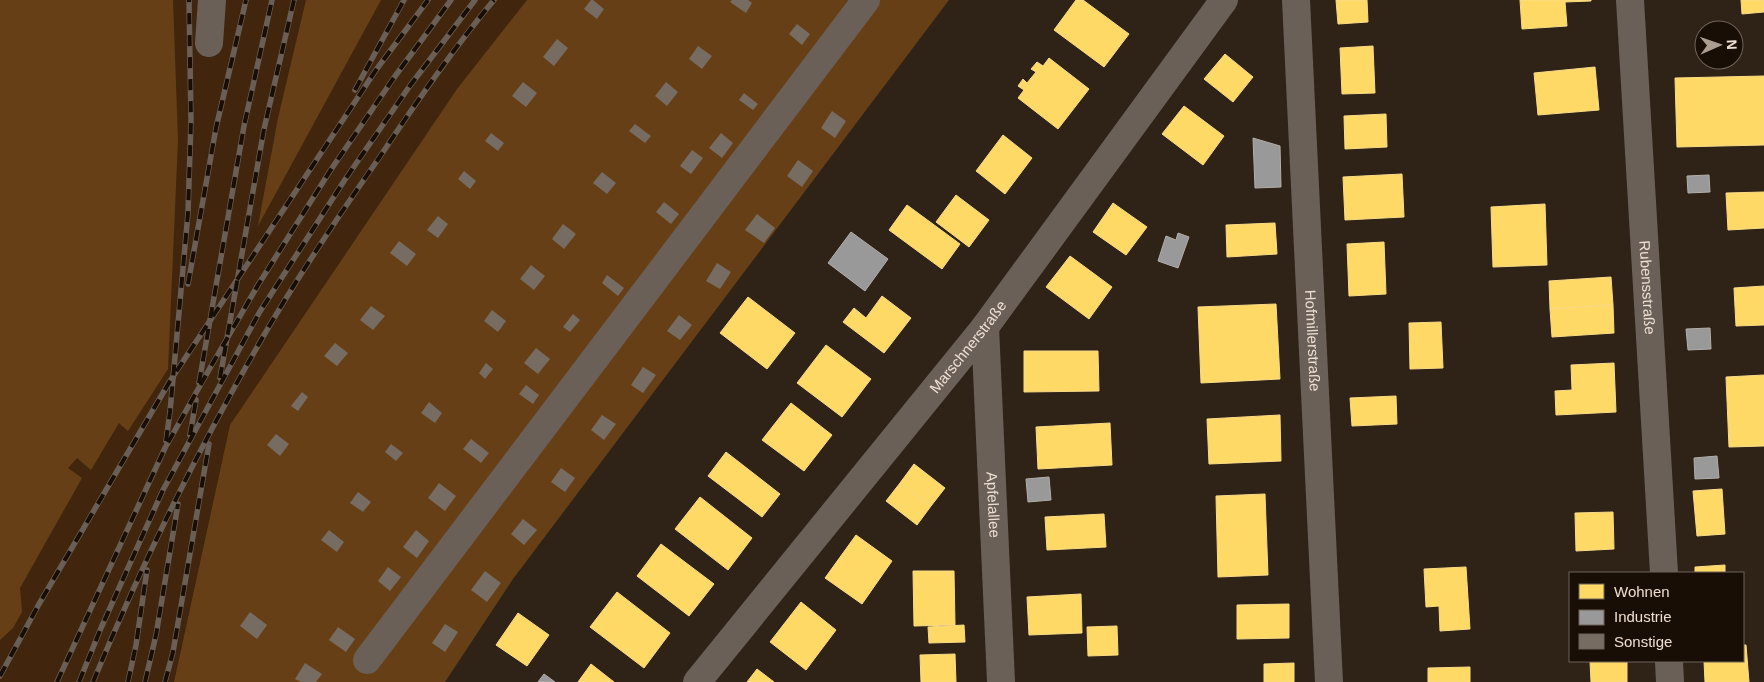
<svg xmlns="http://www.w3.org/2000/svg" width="1764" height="682" viewBox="0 0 1764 682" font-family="Arial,sans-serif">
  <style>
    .built { fill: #41260d }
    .green { fill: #673f17 }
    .homes { fill: #ffd966; stroke: #fadb87 }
    .industry { fill: #999; stroke: #b3aeaa }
    .building { fill: #776c62 }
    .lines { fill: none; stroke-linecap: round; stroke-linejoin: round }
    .minor { stroke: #6b6058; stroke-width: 28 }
    .rail-casing { stroke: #695f56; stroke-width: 5.5 }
    .rail { stroke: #190e06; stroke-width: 4; stroke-dasharray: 11; stroke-linecap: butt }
    .labels { text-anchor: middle; stroke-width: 5; stroke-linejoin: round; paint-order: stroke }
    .street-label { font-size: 15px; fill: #efdfd3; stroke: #190e06 }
  </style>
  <rect width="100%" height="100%" fill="#2f2317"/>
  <!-- built -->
  <path class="built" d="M0,0H527L457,89L230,425L174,682H0Z"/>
  <!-- green -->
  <g class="green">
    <path d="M0,0H173L178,140L168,369L128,431L119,423L91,470L77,458L68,468L82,478L20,588L22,612L13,628L0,640Z"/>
    <path d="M306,0H381L258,226L278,118Z"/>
    <path d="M527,0H949L513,579L445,682H174L230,425L457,89Z"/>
  </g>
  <!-- homes -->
  <g class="homes">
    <path d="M1076,0H1083L1129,34L1104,67L1054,30Z"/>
    <path d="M1336,0H1367L1368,22L1338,24Z"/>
    <path d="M1520,0H1591V1L1565,2L1567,26L1522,29Z"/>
    <path d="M1741,0H1764V12L1742,14Z"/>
    <path d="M1373,46L1375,93L1342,94L1340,48Z"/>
    <path d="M1225,54L1253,77L1233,102L1204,79Z"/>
    <path d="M1049,58L1089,89L1058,129L1018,98L1024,90L1018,86L1023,79L1027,83L1036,72L1031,69L1037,62L1043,66Z"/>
    <path d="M1595,67L1599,110L1538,115L1534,73Z"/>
    <path d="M1764,76V145L1677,147L1675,78Z"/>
    <path d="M1184,106L1224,136L1203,165L1162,134Z"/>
    <path d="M1386,114L1387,147L1345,149L1344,116Z"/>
    <path d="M1003,135L1032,158L1005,194L976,171Z"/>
    <path d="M1402,174L1404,217L1345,220L1343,177Z"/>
    <path d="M1764,192V228L1728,230L1726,193Z"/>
    <path d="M956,195L989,220L969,247L936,222Z"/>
    <path d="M1113,203L1147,227L1126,255L1093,232Z"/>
    <path d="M1545,204L1547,265L1493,267L1491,207Z"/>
    <path d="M907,205L960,244L942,269L889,230Z"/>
    <path d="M1275,223L1277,254L1227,257L1226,225Z"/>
    <path d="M1384,242L1386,294L1349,296L1347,244Z"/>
    <path d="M1070,256L1112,287L1089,319L1046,287Z"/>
    <path d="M1611,277L1613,305L1550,309L1549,281Z"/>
    <path d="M1764,286V325L1736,326L1734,288Z"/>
    <path d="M882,296L911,318L884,353L843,322L854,308L866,318Z"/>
    <path d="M748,297L795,333L767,369L720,333Z"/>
    <path d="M1276,304L1280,379L1201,383L1198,307Z"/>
    <path d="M1613,305L1614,333L1552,337L1550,309Z"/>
    <path d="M1441,322L1443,368L1410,369L1409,323Z"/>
    <path d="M826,345L871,379L842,417L797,383Z"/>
    <path d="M1024,351H1098L1099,391L1024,392Z"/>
    <path d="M1614,363L1616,412L1556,415L1555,391L1572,390L1571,365Z"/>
    <path d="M1764,375V446L1729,447L1726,377Z"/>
    <path d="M1396,396L1397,424L1352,426L1350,398Z"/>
    <path d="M791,403L832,435L804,471L762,440Z"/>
    <path d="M1280,415L1281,461L1209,464L1207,419Z"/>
    <path d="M1110,423L1112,465L1038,469L1036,427Z"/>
    <path d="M726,452L780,494L762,517L708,476Z"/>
    <path d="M914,464L945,488L931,506L900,483Z"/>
    <path d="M900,483L931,506L917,525L886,501Z"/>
    <path d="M1722,489L1725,534L1697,536L1693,491Z"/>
    <path d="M1265,494L1268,575L1218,577L1216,496Z"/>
    <path d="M700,497L752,538L728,570L675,529Z"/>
    <path d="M1613,512L1614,549L1576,551L1575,513Z"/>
    <path d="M1104,514L1106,547L1047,550L1045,517Z"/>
    <path d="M856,535L892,561L862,604L825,578Z"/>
    <path d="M661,544L714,584L689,616L637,576Z"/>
    <path d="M1725,565V573H1695V567Z"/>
    <path d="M1466,567L1470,629L1440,631L1439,606L1426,607L1424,569Z"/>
    <path d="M913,571H954L955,625L914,626Z"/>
    <path d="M617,592L670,633L644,668L590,627Z"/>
    <path d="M1081,594L1082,633L1029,635L1027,597Z"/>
    <path d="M801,602L836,630L806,670L770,642Z"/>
    <path d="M1289,604V638L1237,639V605Z"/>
    <path d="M518,613L549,635L527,666L496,645Z"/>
    <path d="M964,625L965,642L929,643L928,627Z"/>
    <path d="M1117,626L1118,655L1088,656L1087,627Z"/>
    <path d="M1743,645H1746L1749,682H1705L1704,661H1743Z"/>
    <path d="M955,654L956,682H921L920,655Z"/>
    <path d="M1590,661H1627V682H1591Z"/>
    <path d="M1294,663V682H1264V664Z"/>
    <path d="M591,664L614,682H578Z"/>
    <path d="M1470,667V682H1428V668Z"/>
    <path d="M757,669L774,682H747Z"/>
  </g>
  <!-- industry -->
  <g class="industry">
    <path d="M1253,138L1280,146L1281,187L1255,188Z"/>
    <path d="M1709,175L1710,192L1688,193L1687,176Z"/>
    <path d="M851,232L888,259L865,291L828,263Z"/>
    <path d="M1178,233L1189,237L1178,268L1158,261L1166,236L1176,240Z"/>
    <path d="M1710,328L1711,349L1688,350L1686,329Z"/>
    <path d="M1717,456L1719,478L1695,479L1694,458Z"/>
    <path d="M1049,477L1051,500L1028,502L1026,479Z"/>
    <path d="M544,674L555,682H538Z"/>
  </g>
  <!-- building -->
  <g class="building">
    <path d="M591,0H593L604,9L597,19L584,9Z"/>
    <path d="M732,0H748L752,3L746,13L730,2Z"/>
    <path d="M797,24L810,34L802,45L789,34Z"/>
    <path d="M557,39L568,48L554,66L543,57Z"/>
    <path d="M698,46L712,56L702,69L689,59Z"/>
    <path d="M523,82L537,93L526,107L512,96Z"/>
    <path d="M666,82L678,92L667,106L655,96Z"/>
    <path d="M744,93L758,104L753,110L739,100Z"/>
    <path d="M832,111L846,121L835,138L821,128Z"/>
    <path d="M635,124L651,136L645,143L629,131Z"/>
    <path d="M491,133L504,143L498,151L485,141Z"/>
    <path d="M721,133L733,143L722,158L709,148Z"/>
    <path d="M692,150L703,158L691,174L680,166Z"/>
    <path d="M798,160L813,171L802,187L787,176Z"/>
    <path d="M464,171L476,181L470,189L458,179Z"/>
    <path d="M602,172L616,183L607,194L593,183Z"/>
    <path d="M664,202L679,214L671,224L656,212Z"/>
    <path d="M757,214L775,228L764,243L745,230Z"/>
    <path d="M438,216L448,224L438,238L427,230Z"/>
    <path d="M563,224L576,234L564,249L552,239Z"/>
    <path d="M399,241L416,254L407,266L390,253Z"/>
    <path d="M717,263L731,272L720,289L706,281Z"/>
    <path d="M531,265L545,276L534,290L520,279Z"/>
    <path d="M607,275L624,288L618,296L602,283Z"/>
    <path d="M371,306L385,316L373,330L360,320Z"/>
    <path d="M492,310L506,321L498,332L484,321Z"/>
    <path d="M573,314L580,320L570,332L563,327Z"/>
    <path d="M679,315L692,325L680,340L667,331Z"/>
    <path d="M335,343L348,353L337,366L324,356Z"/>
    <path d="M536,348L550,359L538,374L524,363Z"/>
    <path d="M486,363L493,369L485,379L479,373Z"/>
    <path d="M643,367L656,375L643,393L631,385Z"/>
    <path d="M526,385L539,395L533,404L519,394Z"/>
    <path d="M302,392L308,397L298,411L291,406Z"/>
    <path d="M429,402L442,413L435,423L421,413Z"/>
    <path d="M602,415L616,424L604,440L591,430Z"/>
    <path d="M276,434L289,444L280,456L267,445Z"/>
    <path d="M471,439L489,453L481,463L463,449Z"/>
    <path d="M391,444L403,453L396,461L385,452Z"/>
    <path d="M561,468L575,478L565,492L551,482Z"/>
    <path d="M439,483L456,496L445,511L428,498Z"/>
    <path d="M358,492L371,502L363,512L350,503Z"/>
    <path d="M523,519L537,530L524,545L511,534Z"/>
    <path d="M329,530L344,542L337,552L321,540Z"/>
    <path d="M416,530L429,541L417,558L403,547Z"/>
    <path d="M388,567L401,577L390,591L378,581Z"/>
    <path d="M485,571L501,583L487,602L471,590Z"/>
    <path d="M250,612L267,625L257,639L240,626Z"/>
    <path d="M445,624L458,632L445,652L432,643Z"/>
    <path d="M338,627L355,639L346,652L329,640Z"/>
    <path d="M305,663L322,674L316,682H301L295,679Z"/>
  </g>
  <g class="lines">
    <!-- minor -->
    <g class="minor">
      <path id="s1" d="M1296,0L1329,682"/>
      <path id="s2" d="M1630,0L1664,573"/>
      <path d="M209,43L212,0"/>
      <path id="s3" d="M985,327L1001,682"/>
      <path d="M367,660L866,0"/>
      <path d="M1669,661L1670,682"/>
      <path id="s4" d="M697,682L985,327L1224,0"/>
    </g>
    <!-- rail casing -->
    <g class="rail-casing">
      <g id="rail">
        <path d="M355,90L404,0"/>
        <path d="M188,284L216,128L246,0"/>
        <path d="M220,378L264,129L294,0"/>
        <path d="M199,383L244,126L272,0"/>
        <path d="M190,435L196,400"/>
        <path d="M166,441L170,412L188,213L191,121L189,0"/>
        <path d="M0,676L39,604L170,381L376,70L428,0"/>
        <path d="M57,682L165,448L210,368L258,285L330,171L393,79L451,0"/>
        <path d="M79,682L101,628L163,490L259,313L344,181L409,87L475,0"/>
        <path d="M93,682C141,566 197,451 260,342C296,279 337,218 379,158C415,104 452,50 494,0"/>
        <path d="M128,682L136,645L147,570"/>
        <path d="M145,682L156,635L178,504"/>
        <path d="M165,682L173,652L209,444"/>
      </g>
    </g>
    <!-- rail -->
    <use href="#rail" class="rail"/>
  </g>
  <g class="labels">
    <!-- street labels -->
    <g class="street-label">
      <text dy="5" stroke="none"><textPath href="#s2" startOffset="288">Rubensstraße</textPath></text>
      <text dy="5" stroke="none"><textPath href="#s1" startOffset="341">Hofmillerstraße</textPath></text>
      <text dy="5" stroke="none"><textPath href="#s4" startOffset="431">Marschnerstraße</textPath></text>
      <text dy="5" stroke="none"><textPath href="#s3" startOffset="178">Apfelallee</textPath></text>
    </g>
  </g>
  <!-- legend -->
  <rect x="1569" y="572" width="175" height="90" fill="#190e06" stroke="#6f6258"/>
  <rect x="1579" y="584" width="25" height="15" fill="#ffd966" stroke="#6f6258"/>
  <text x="1614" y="597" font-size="15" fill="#efdfd3">Wohnen</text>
  <rect x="1579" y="610" width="25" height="15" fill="#999999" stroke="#6f6258"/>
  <text x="1614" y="622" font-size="15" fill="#efdfd3">Industrie</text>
  <rect x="1579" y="634" width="25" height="15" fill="#776c62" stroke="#6f6258"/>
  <text x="1614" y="647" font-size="15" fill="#efdfd3">Sonstige</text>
  <!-- north arrow -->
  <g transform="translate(1719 45) rotate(88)"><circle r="24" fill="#190e06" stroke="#6f6258"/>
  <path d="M0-4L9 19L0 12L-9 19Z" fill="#ac9d91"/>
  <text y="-8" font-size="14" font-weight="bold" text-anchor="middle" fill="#efdfd3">N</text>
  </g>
</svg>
